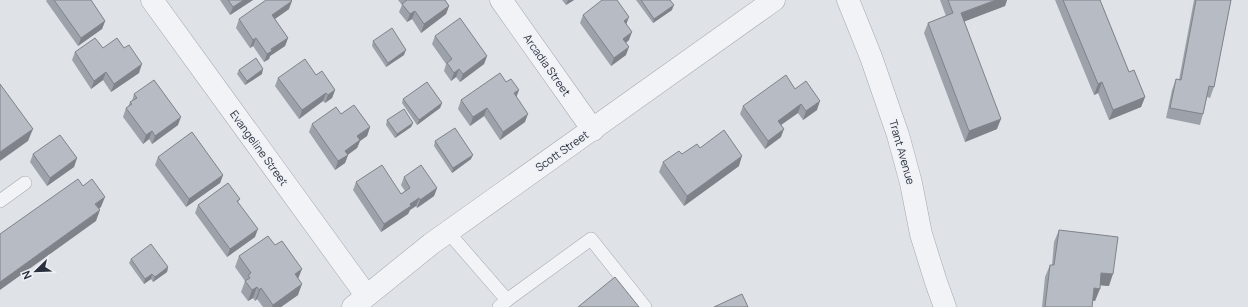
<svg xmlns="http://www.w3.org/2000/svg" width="1248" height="307" viewBox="0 0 1248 307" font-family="Manrope,sans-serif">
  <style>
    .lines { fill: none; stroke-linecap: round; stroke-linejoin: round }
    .lane-casing { stroke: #a5a9b1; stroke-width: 14 }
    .street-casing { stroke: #a5a9b1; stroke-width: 23 }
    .lane { stroke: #f1f3f6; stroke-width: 13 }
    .street { stroke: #f1f3f6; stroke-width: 22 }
    .wall { fill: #9da1a9 }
    .shaded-wall { fill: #7f8389 }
    .building { fill: #b6bbc4; stroke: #7f8389 }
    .labels { text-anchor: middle; stroke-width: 3; stroke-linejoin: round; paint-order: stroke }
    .street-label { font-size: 11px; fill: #292f3d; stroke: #eef1f5 }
  </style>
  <rect width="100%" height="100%" fill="#dfe2e7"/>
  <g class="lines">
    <!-- lane casing -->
    <g class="lane-casing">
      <g id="lane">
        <path d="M0,201L25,183"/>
        <path d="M448,232L507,300L499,307"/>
        <path d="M507,300L591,239L645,307"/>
      </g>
    </g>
    <!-- street casing -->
    <g class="street-casing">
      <g id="street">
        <path d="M152,0L366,295"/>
        <path d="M501,0L593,130"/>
        <path d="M848,0L871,57L898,135L911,183L921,234L936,282L945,307"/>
        <path d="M353,307L431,244L774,0"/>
      </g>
    </g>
    <!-- lane -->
    <use href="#lane" class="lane"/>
    <!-- street -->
    <use href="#street" class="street"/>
  </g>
  <!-- wall -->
  <g class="wall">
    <path d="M47,0H91L105,21L102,29L78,46L46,1Z"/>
    <path d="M220,0H253L230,15Z"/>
    <path d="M398,0H445L449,6L446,14L421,33L412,19L407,22L399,12L402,5Z"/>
    <path d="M562,0H574L566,5Z"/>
    <path d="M636,0H670L672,10L653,23Z"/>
    <path d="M940,0H1007L1005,6L964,21L997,129L965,142L924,33L928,23L946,16Z"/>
    <path d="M1055,0H1100L1129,72L1145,97L1141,107L1109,120L1098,93L1094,95Z"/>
    <path d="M1194,0H1231L1214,87L1210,98L1207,97L1203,114L1200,125L1166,118L1172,90L1176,79L1179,80Z"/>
    <path d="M289,9L275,19L288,38L285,46L270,56L269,59L264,62L253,46L250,48L236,28L239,19Z"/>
    <path d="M583,15L627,24L629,40L626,43V55L611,66L580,23Z"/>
    <path d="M435,36L487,56L484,64L460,82L456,77L451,81L444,71L446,64L432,44Z"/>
    <path d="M373,41L404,55L386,67L372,46Z"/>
    <path d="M103,48L139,73L111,92L103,80L91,89L72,60L75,52Z"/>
    <path d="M239,70L262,74L245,85L237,74Z"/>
    <path d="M316,75L335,90L332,98L325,103L323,101L299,119L275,86L278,78Z"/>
    <path d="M795,89L817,110L803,120L798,113L781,125V137L765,149L740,114L743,106Z"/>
    <path d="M134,94L178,125L152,144L149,139L143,144L123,117L126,108L128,107L130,102L132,101Z"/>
    <path d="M516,97L525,122L500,140L484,116L470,126L458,109L461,100Z"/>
    <path d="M403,99L442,103L440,108L417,125L402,103Z"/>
    <path d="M341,114L370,127L367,136L360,141L357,148L348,155L345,163L335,170L309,132L312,124Z"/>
    <path d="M387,120L413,123L411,127L395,138L386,125Z"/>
    <path d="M435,141L471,159L452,173L434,146Z"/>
    <path d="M700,148L739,166L684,206L659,172L663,162Z"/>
    <path d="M33,154L77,158L74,167L47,186L30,162Z"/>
    <path d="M158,157L223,175L220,183L186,207L155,165Z"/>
    <path d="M404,177L437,188L434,196L417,208L416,206L410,210L408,214L381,232L353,190L356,182L401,194L405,191L401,185Z"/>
    <path d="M240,199L238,202L255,237L227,257L195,213L198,205Z"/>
    <path d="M1059,230L1109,286L1100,285L1095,301L1093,300L1092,307H1042L1045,277L1050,265H1052L1054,242Z"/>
    <path d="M239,256L298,278V295L281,307H263L257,299L255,301L253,298L248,301L241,292L245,281L235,267Z"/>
    <path d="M131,259L168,267L167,272L153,282L151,279L144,284L129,263Z"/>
  </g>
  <!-- shaded-wall -->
  <g class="shaded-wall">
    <path d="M244,0H253L230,15L233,7Z"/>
    <path d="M568,0H574L566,5Z"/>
    <path d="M996,0H1007L1005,6L958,24L961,13Z"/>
    <path d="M292,1L289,9L269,23L272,15Z"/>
    <path d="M674,5L672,10L653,23L654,19Z"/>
    <path d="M449,6L446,14L421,33L424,24Z"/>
    <path d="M415,11L412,19L407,22L410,14Z"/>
    <path d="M629,17L626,25L624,21Z"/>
    <path d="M105,21L102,29L78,46L81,38Z"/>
    <path d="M632,32L629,40L620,47L623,39Z"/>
    <path d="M256,38L253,46L250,48L253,40Z"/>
    <path d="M288,38L285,46L270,56L269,59L264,62L267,54L271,49Z"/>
    <path d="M629,47L626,55L611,66L614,58Z"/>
    <path d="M406,50L404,55L386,67L388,63Z"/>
    <path d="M487,56L484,64L460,82L463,74Z"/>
    <path d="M142,64L139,73L111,92L114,84Z"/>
    <path d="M263,69L262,74L245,85L247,81Z"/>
    <path d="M459,69L456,77L451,81L454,73Z"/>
    <path d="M106,72L103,80L91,89L94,81Z"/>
    <path d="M1102,82L1098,93L1094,95L1098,84Z"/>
    <path d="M335,90L332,98L325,103L328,95Z"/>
    <path d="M519,90L516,98L514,93Z"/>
    <path d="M326,93L323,101L299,119L302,110Z"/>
    <path d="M1145,97L1141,107L1109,120L1113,110Z"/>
    <path d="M820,101L817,110L803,120L806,111Z"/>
    <path d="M442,103L440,108L417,125L419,120Z"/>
    <path d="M801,104L798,113L775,129L778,121Z"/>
    <path d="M487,108L484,116L470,126L473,117Z"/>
    <path d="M528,114L525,122L500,140L503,132Z"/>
    <path d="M181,117L178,125L152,144L155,136Z"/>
    <path d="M1001,119L997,129L965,142L969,131Z"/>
    <path d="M413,123L411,127L395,138L397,134Z"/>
    <path d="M370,127L367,136L360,141L357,148L343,158L348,155L345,163L335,170L338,161L345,151L357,136Z"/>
    <path d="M33,129L28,141L0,161V152Z"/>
    <path d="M784,129L781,137L765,149L768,141Z"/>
    <path d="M152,131L149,139L143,144L146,135Z"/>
    <path d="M473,155L471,159L452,173L453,168Z"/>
    <path d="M742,156L739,166L684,206L687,196Z"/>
    <path d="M77,158L74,167L47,186L50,178Z"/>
    <path d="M223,175L220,183L186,207L189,199Z"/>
    <path d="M437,188L434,196L417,208L420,200Z"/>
    <path d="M105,197L101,207L92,215L95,204Z"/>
    <path d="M419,198L416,206L410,210L408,214L381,232L384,224L410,204Z"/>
    <path d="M100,210L96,221L0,290V282Z"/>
    <path d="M258,229L255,237L227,257L230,249Z"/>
    <path d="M168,267L167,272L153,282L155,277Z"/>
    <path d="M302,269L298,279L295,274Z"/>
    <path d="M1101,273L1113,274L1109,286L1097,285Z"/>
    <path d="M152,274L151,279L144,284L145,279Z"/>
    <path d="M302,284L298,295L281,307H272L273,305Z"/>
    <path d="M257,287L253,298L248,301L252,290Z"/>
    <path d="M261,288L257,299L255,301L259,290Z"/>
    <path d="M1094,288L1100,289L1095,301L1090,300Z"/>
  </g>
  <!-- building -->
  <g class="building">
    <path d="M54,0H91L105,21L81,38Z"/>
    <path d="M228,0H244L233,7Z"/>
    <path d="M266,0H291L292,1L272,15L288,38L271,49L272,51L267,54L256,38L253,40L239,19Z"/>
    <path d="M407,0H445L449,6L424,24L415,11L410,14L402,4Z"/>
    <path d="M602,0H617L629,17L624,21L632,32L623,39L629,47L614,58L583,15Z"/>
    <path d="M641,0H670L674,5L654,19Z"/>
    <path d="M948,0H996L961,13L1001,119L969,131L928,23L953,13Z"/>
    <path d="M1063,0H1100L1129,72L1134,70L1145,97L1113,110L1102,82L1098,84Z"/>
    <path d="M1196,0H1231L1214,87L1209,86L1203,114L1170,108L1176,79L1181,80Z"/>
    <path d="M460,18L487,56L463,74L459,69L454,73L447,63L452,59L435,36Z"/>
    <path d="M392,28L406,50L388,63L373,41Z"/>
    <path d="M95,38L103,48L117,38L124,48L129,45L142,64L114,84L106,72L94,81L75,52Z"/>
    <path d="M256,58L263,69L247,81L239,70Z"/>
    <path d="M305,59L316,75L322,71L335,90L328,95L326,93L302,110L278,78Z"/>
    <path d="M500,73L506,82L511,79L519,90L514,93L528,114L503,132L487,108L473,117L461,100Z"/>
    <path d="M786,75L795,89L806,81L820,101L806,111L801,104L778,121L784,129L768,141L743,106Z"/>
    <path d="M154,80L181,117L155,136L152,131L146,135L126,108L132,104L130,102L137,98L134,94Z"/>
    <path d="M427,82L442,103L419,120L403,99Z"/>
    <path d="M0,84L33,129L0,152Z"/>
    <path d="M354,105L370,127L357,136L360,140L345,151L348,155L338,161L312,124L336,107L341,114Z"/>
    <path d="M404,109L413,123L397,134L387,120Z"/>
    <path d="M455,128L473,155L453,168L435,141Z"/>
    <path d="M724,130L742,156L687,196L663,162L679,151L682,154L697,144L700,148Z"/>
    <path d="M192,132L223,175L189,199L158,157Z"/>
    <path d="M60,135L77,158L50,178L33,154Z"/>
    <path d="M382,165L401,194L410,188L404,177L421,165L437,188L420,200L419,198L410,204L411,206L384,224L356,182Z"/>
    <path d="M78,179L83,186L92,179L105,197L95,204L100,210L0,282V234Z"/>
    <path d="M228,183L240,199L237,201L258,229L230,249L198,205Z"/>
    <path d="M1059,230L1118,237L1113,274L1101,273L1100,289L1094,288L1092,307H1045L1050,265H1054Z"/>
    <path d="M268,236L275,245L282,241L302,269L295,274L302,284L273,305L261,288L259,290L257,287L252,290L245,281L250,278L248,275L251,273L239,256Z"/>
    <path d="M151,244L168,267L155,277L152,274L145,279L131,259Z"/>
    <path d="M615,277L639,307H578Z"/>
    <path d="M742,294L748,307H714Z"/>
  </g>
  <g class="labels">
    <!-- street labels -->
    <g class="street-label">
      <text transform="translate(547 65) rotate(55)" y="4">Arcadia Street</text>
      <text transform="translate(259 148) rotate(54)" y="4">Evangeline Street</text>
      <text transform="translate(562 151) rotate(-35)" y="4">Scott Street</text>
      <text transform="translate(902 152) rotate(74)" y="4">Trant Avenue</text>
    </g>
  </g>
  <!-- north arrow -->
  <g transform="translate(36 271) rotate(247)" stroke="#eef1f5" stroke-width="3" paint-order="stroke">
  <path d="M0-3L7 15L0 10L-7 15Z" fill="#292f3d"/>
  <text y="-6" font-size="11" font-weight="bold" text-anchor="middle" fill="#292f3d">N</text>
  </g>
</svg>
